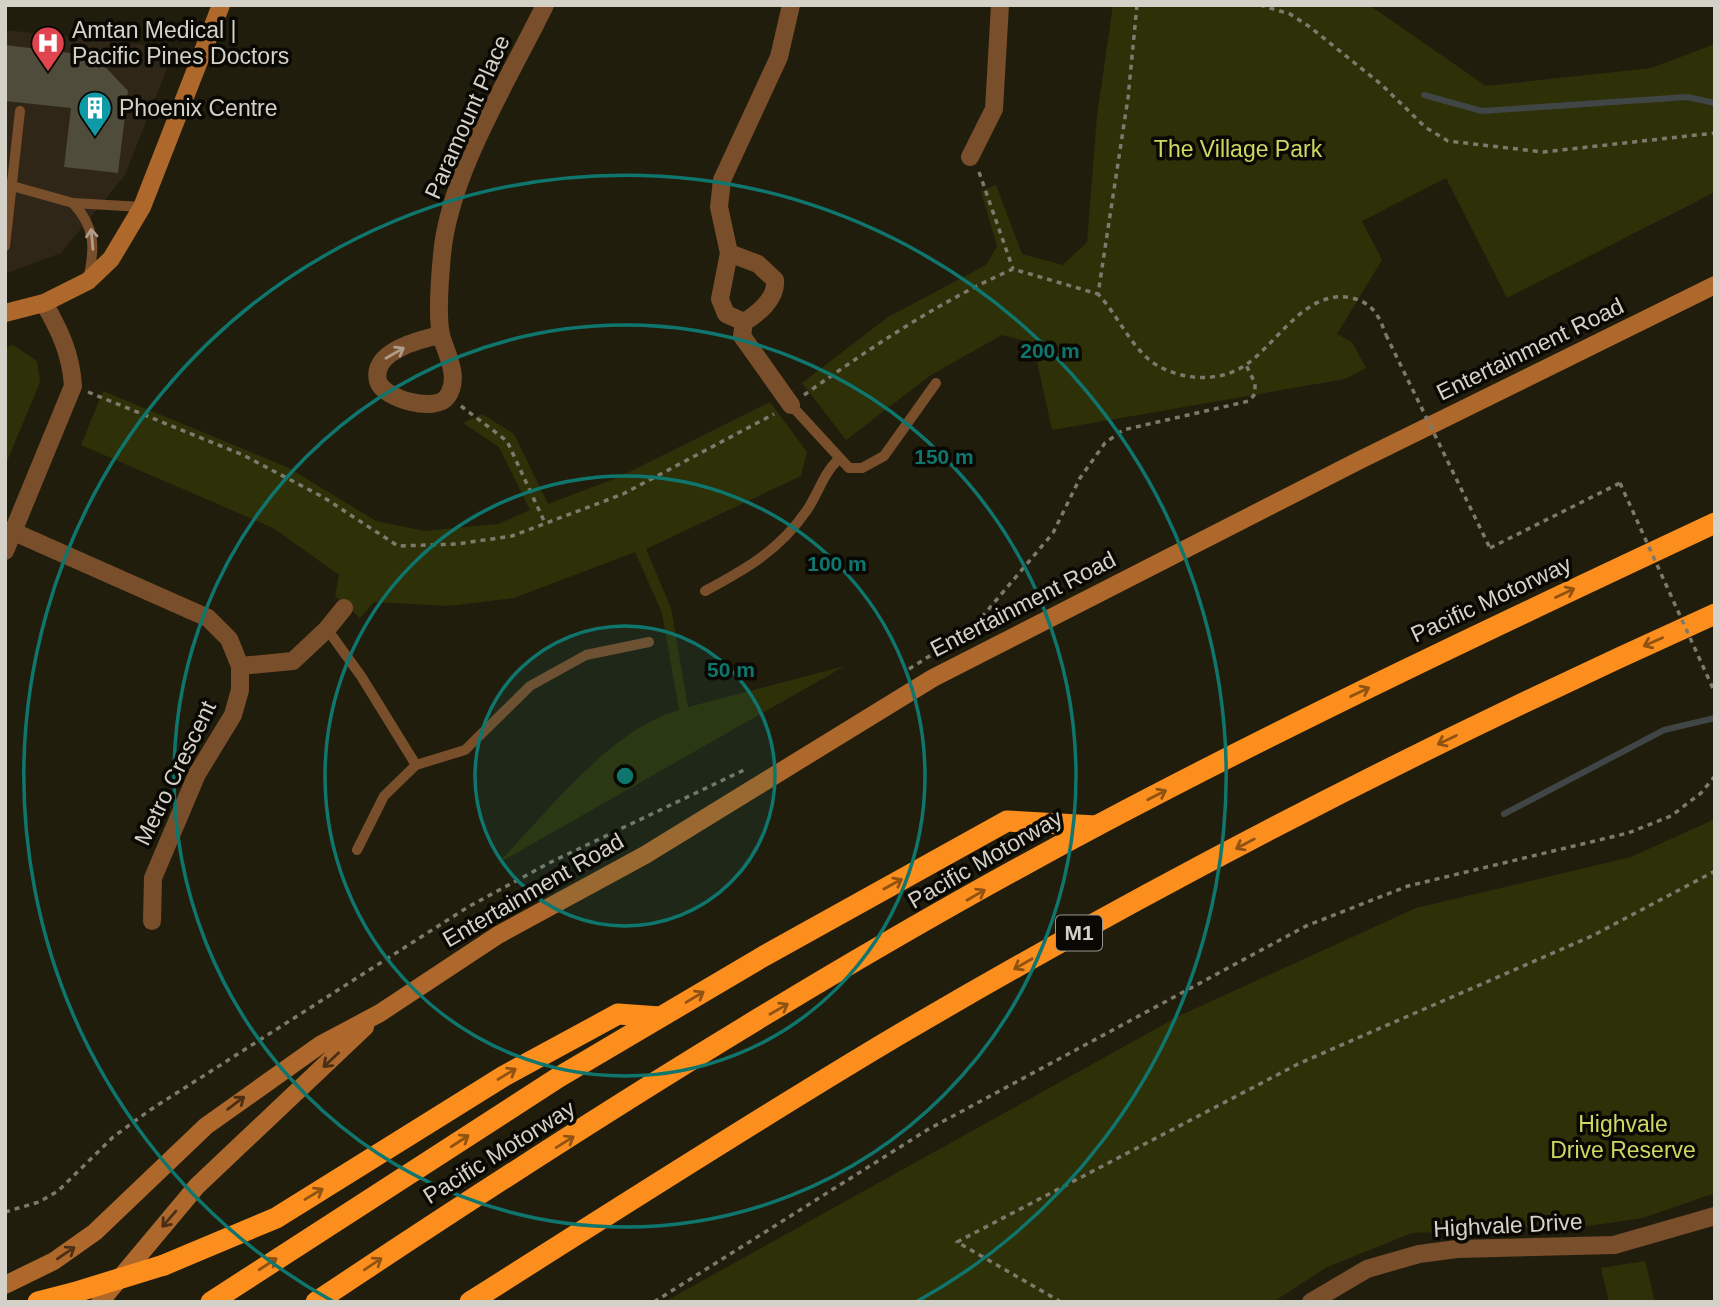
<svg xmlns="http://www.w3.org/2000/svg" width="1720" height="1307" viewBox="0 0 1720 1307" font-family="Helvetica,sans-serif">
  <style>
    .commercial { fill: #2f2617 }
    .green { fill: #2e3008 }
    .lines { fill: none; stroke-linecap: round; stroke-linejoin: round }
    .stream { stroke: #404646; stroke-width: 6 }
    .building { fill: #504c3b }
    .path { stroke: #7d7a6d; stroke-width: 3.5; stroke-dasharray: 5 5; stroke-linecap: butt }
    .lane { stroke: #794e2b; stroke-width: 10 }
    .street { stroke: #794e2b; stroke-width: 18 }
    .secondary { stroke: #ae682b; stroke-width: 18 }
    .highway { stroke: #fc8e1d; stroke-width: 21 }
    .path-bridge { stroke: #7d7a6d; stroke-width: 3.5; stroke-dasharray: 5 5; stroke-linecap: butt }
    .highway-bridge { stroke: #fc8e1d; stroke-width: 21 }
    .oneway { stroke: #b09d89 }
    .oneway2 { stroke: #8f5211 }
    .oneway3 { stroke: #4b2e13 }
    .ring { fill: none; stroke: #0f766e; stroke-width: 3.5 }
    .labels { text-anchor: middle; stroke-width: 7; stroke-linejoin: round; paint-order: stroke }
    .shield { fill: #090803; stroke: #97958d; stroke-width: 2 }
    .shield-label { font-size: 21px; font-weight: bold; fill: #d4d2c8 }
    .poi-label { font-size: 23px; fill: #d4d2c8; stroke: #090803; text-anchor: start }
    .street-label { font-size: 23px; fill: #d4d2c8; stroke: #090803 }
    .park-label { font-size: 23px; fill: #cfd762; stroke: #090803 }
    .centre { fill: #0f766e; stroke: #090803; stroke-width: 3.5 }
    .ring-label { font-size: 21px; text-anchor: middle; font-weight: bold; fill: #0f766e; stroke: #090803; stroke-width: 7; stroke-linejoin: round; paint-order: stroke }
  </style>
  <rect width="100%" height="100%" fill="#211d0d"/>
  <!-- commercial -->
  <path class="commercial" d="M5,30L175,48L125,175L61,253L5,274Z"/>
  <!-- green -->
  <g class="green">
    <path d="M1113,5H1369L1486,86L1651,68L1715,44V192L1507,298L1446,178L1362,221L1382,260L1337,334L1352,342L1366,368L1345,379L1052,430L1033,343L1002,335L931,375L846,440L802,383L888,317L986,265L997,246L981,191L996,185L1022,254L1063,265L1087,242L1097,116Z"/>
    <path d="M13,345L37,361L40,382L5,466V347Z"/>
    <path d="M103,391L289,468L376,521L424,531L498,524L530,510L499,447L463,423L482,414L514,434L548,504L619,477L770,402L807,452L801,476L646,549L671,608L688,707L845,666L497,864C547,813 610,729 679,710L662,613L635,552L514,598L449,606L374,602L360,618L335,596L339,575L273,528L81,445Z"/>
    <path d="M1715,819V1193L1643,1218L1588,1226L1412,1233L1327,1267L1273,1302H664L1179,1016L1416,908L1631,857Z"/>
    <path d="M1645,1261L1655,1302H1609L1601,1268Z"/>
  </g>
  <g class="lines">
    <!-- stream -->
    <g class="stream">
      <path d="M1424,95L1482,111L1687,97L1715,103"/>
      <path d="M1504,814L1664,730L1715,718"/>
    </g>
  </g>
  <!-- building -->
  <path class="building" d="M5,45L95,56L128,91L118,173L64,167L71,108L5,101Z"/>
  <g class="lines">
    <!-- path -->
    <g class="path">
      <path d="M1137,5L1128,98L1098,294C1119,316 1133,353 1160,367C1187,381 1222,382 1247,364C1279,341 1307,288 1352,298C1373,303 1379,316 1386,335"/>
      <path d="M1260,5L1290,14L1310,27L1382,85L1425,127L1448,141L1543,152L1715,133"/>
      <path d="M979,172L1013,269"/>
      <path d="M88,392L243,455L323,497L398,546L457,544L512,536L623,494L774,414"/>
      <path d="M804,395C872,347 938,302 1013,269L1098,294"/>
      <path d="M461,406L507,441L545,523"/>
      <path d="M1490,548L1620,483"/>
      <path d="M909,669L971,630L1053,533L1080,478L1105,443L1123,430L1249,401L1255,394V383L1246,365"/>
      <path d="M5,1212L39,1202L58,1191L113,1137L150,1110L468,907L549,863L744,770"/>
      <path d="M654,1302L927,1130L1306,926L1408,886L1628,833L1671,816L1701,793L1715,776"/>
      <path d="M1061,1302L957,1242L1298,1064L1592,936L1715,871"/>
    </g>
    <!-- lane -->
    <g class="lane">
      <path d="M5,184L73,203L142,207"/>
      <path d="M73,203C96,228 95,248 88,280"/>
      <path d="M5,246L20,111"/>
      <path d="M791,405L849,468H862L884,456L936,383"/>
      <path d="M705,591C746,569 780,550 807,510C818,494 824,472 839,459"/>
      <path d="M327,629L361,676L416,765L465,750L530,686L586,655L649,642"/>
      <path d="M357,850L384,796L416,765"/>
    </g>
    <!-- street -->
    <g class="street">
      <path d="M970,157L994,109L1000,5"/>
      <path d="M729,253L758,264L775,280C777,298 758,314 744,322L726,314L720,299L729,253L719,207L722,180L779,57L791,5"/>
      <path d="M744,322L742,336L791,405"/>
      <path d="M441,335C421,339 371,351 378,381C383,399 436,413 447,397C461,377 446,354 441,335C437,316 440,276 442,255C449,174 509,79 545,5"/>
      <path d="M14,532L208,618L229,639L240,666V690L233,715L197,774L153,878L152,921"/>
      <path d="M5,551L73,386C71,354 60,331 44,303"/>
      <path d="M240,666L293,661L327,629L344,608"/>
      <path d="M1311,1302L1367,1269L1419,1254L1457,1249L1614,1245L1715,1216"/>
    </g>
    <!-- secondary -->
    <g class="secondary">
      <path d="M5,313L44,303L88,281L111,259L142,207L221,5"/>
      <path d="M5,1285L54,1261L95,1232L206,1126L320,1045L380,1013L498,935L645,855L933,678L1358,461L1715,285"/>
      <path d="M100,1302L197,1186L365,1027"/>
    </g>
    <!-- highway -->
    <g class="highway">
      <path d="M164,1265L276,1218L504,1076L618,1014L660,1017"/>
      <path d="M38,1302L73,1293"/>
      <path d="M211,1302L559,1077L764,956L1007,821L1096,826"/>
      <path d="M316,1302C568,1134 832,966 1100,824C1302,717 1508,620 1715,523"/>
      <path d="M470,1302C611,1213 752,1122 895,1037C1160,881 1435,740 1715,614"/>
    </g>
    <!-- path-bridge -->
    <g class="path-bridge">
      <path d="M1386,335L1490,548"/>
      <path d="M1620,483L1715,693"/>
    </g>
    <!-- highway-bridge -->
    <path class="highway-bridge" d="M73,1293L164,1265"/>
  </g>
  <!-- one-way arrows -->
  <defs><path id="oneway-shaft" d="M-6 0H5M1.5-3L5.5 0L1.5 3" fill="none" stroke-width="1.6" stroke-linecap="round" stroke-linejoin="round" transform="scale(1.75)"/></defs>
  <g class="oneway">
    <use href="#oneway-shaft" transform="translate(92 239) rotate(-95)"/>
    <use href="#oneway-shaft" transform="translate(395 353) rotate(-30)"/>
  </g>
  <g class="oneway2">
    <use href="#oneway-shaft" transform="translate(1565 593) rotate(-25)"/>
    <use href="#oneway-shaft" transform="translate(1653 642) rotate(156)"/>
    <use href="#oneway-shaft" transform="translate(1360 692) rotate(-26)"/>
    <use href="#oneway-shaft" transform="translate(1447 740) rotate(154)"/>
    <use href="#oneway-shaft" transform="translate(1157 795) rotate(-27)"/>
    <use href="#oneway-shaft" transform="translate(1245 844) rotate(152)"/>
    <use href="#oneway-shaft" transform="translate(893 884) rotate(-29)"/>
    <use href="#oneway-shaft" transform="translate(976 895) rotate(-30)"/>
    <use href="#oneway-shaft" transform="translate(1023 964) rotate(150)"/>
    <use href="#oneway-shaft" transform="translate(695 997) rotate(-31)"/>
    <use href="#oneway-shaft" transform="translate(779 1009) rotate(-30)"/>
    <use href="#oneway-shaft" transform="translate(507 1074) rotate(-31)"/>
    <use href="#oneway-shaft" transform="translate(460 1141) rotate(-33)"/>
    <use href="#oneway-shaft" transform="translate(565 1142) rotate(-32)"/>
    <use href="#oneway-shaft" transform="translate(314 1194) rotate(-31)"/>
    <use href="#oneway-shaft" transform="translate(268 1264) rotate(-33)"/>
    <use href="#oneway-shaft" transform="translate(373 1264) rotate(-34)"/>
  </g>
  <g class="oneway3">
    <use href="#oneway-shaft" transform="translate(331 1060) rotate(137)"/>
    <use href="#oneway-shaft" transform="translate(236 1103) rotate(-37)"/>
    <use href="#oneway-shaft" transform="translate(169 1219) rotate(131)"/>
    <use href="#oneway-shaft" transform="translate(66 1253) rotate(-34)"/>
  </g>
  <!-- distance rings -->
  <circle cx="625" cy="776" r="150" fill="#0f766e" fill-opacity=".12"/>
  <g class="ring">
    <circle cx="625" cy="776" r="150"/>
    <circle cx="625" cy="776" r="300"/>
    <circle cx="625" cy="776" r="451"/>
    <path d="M334 1302A601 601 0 1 1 916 1302"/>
  </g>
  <!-- icons -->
  <defs>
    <g id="hospital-pin" transform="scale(1.75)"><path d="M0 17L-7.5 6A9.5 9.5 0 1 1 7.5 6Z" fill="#e0444e" stroke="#090803"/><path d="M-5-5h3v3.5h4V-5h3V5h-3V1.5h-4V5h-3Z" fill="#fff"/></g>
    <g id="building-pin" transform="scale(1.75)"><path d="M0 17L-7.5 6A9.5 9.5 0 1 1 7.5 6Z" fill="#0f9aa8" stroke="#090803"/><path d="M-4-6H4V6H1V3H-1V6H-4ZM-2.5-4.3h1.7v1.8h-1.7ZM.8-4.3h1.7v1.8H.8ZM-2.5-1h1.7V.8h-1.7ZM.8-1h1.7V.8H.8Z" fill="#fff"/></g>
  </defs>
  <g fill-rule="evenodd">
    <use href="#hospital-pin" x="48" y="43"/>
    <use href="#building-pin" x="95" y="108"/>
  </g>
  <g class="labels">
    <!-- shield labels -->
    <rect class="shield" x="1056" y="915.5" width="46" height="35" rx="5"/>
    <g class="shield-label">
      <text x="1079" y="940">M1</text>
    </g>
    <!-- poi labels -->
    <g class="poi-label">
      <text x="72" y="38">Amtan Medical |<tspan x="72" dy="26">Pacific Pines Doctors</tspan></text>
      <text x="119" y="116">Phoenix Centre</text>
    </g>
    <!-- street labels -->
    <g class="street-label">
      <text transform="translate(467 117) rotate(-66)" y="8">Paramount Place</text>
      <text transform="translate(1530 349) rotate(-26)" y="8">Entertainment Road</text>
      <text transform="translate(1491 599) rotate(-25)" y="8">Pacific Motorway</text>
      <text transform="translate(1023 604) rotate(-27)" y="8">Entertainment Road</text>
      <text transform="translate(175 773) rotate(-64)" y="8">Metro Crescent</text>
      <text transform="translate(985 859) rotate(-30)" y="8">Pacific Motorway</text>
      <text transform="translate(533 890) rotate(-30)" y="8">Entertainment Road</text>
      <text transform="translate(499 1152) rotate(-32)" y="8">Pacific Motorway</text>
      <text transform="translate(1508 1225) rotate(-3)" y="8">Highvale Drive</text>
    </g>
    <!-- park labels -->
    <g class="park-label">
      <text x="1238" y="157">The Village Park</text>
      <text x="1623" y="1132">Highvale<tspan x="1623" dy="26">Drive Reserve</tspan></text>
    </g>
  </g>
  <circle cx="625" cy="776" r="10" class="centre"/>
  <g class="ring-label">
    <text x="1050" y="358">200 m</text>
    <text x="944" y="464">150 m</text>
    <text x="837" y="571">100 m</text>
    <text x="731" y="677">50 m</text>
  </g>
  <!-- border -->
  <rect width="1720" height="1307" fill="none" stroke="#d4d2c8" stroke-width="14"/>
</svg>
